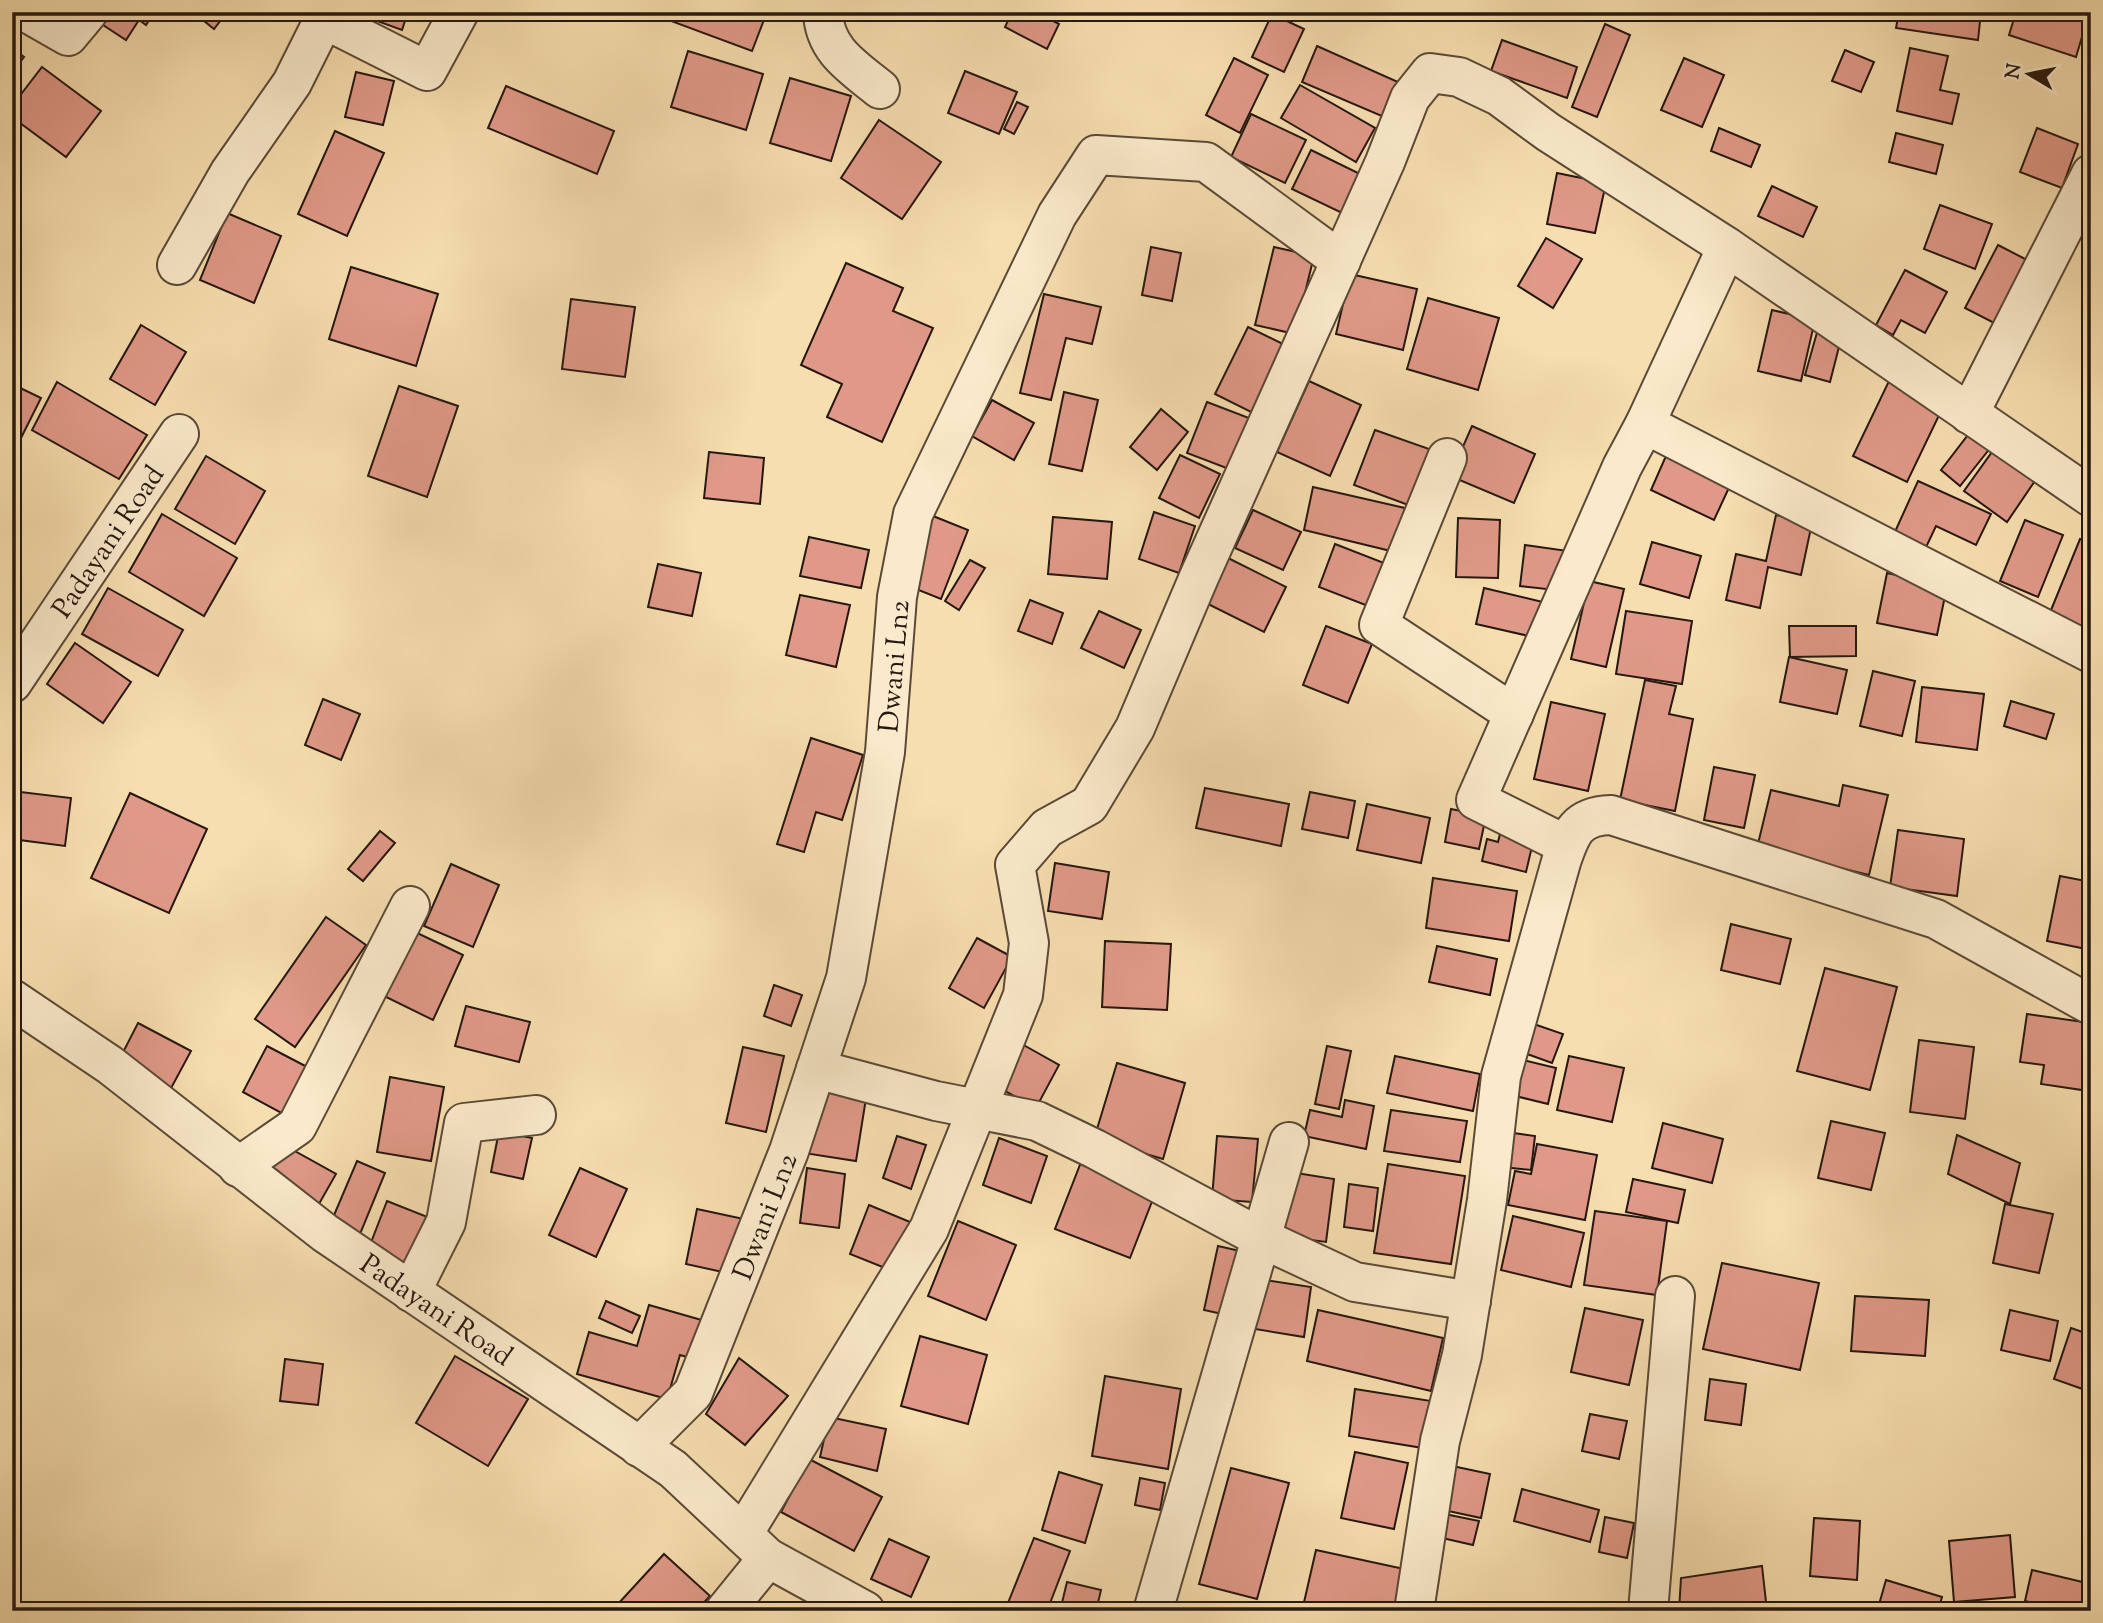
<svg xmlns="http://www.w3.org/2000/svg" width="2103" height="1623" viewBox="0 0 2103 1623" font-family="'Sorts Mill Goudy',serif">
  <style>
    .building { fill: #e09988; stroke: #261711; stroke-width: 2 }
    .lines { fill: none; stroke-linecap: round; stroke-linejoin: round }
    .minor-casing { stroke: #5a4938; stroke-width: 42 }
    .minor { stroke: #faeacb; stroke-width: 38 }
    .labels { text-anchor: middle; stroke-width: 5; stroke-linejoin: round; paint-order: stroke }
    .street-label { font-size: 28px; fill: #261711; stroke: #faeacb }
  </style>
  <rect width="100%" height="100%" fill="#f7deaf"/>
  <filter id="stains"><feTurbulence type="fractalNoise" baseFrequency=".00286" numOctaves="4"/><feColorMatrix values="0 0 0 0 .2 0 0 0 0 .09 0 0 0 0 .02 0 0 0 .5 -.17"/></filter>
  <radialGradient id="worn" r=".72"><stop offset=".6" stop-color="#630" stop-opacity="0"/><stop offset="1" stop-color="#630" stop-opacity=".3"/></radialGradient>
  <!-- building -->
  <g class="building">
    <path d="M107,12H154L146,25L139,20L126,40L100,23Z"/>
    <path d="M193,12H227L214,29Z"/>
    <path d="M368,12H408L402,30L366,17Z"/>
    <path d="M674,12H767L752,51L671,21Z"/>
    <path d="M1012,12H1036L1059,24L1047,49L1005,27Z"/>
    <path d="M1899,12H1981L1978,40L1896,28Z"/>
    <path d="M2016,12H2064L2087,20L2076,57L2009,35Z"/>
    <path d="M1272,14L1304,29L1284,72L1252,57Z"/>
    <path d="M1605,24L1630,35L1597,117L1572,107Z"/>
    <path d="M1502,40L1577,67L1567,98L1491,71Z"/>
    <path d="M1317,46L1398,82L1384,117L1302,82Z"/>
    <path d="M12,48L24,57L12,73Z"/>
    <path d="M1910,48L1948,56L1940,90L1959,94L1952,124L1897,111Z"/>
    <path d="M1845,50L1874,62L1861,92L1832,81Z"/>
    <path d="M688,51L763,74L746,130L671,107Z"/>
    <path d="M1234,58L1268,75L1240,133L1206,115Z"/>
    <path d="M1684,58L1724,75L1702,127L1661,110Z"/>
    <path d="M42,67L101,111L66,157L12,117V106Z"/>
    <path d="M965,71L1017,92L999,134L948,113Z"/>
    <path d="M356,72L394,81L383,125L345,117Z"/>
    <path d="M790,78L851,96L831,161L770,143Z"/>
    <path d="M1300,85L1375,128L1356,162L1281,118Z"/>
    <path d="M506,86L614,131L597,174L488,128Z"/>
    <path d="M1017,102L1028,107L1014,134L1004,129Z"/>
    <path d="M1251,114L1306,140L1285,183L1231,157Z"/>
    <path d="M879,120L941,162L902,219L841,178Z"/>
    <path d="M1719,128L1760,145L1751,167L1711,151Z"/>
    <path d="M2037,128L2078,144L2062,188L2020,172Z"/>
    <path d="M335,131L384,153L347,236L298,214Z"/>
    <path d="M1896,133L1943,145L1936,174L1889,162Z"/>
    <path d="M1311,150L1360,174L1342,213L1292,189Z"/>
    <path d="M1557,173L1606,183L1595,233L1547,224Z"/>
    <path d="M1772,186L1817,207L1803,237L1758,216Z"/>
    <path d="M1940,205L1992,224L1975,269L1924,249Z"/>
    <path d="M227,213L281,236L254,303L200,280Z"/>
    <path d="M1546,238L1582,259L1553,308L1518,286Z"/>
    <path d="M1998,245L2031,262L1998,325L1965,308Z"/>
    <path d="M1151,247L1181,253L1172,301L1142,295Z"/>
    <path d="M1274,247L1314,256L1295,334L1255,325Z"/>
    <path d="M846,263L903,288L893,311L933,328L882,442L827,417L842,384L801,365Z"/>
    <path d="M351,267L438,294L416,366L329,339Z"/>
    <path d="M1905,270L1947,292L1925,333L1901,320L1893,335L1876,325Z"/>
    <path d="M1350,274L1417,289L1403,350L1336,334Z"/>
    <path d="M1044,294L1101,307L1092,344L1066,338L1051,400L1020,393Z"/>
    <path d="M1428,298L1499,318L1478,390L1407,369Z"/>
    <path d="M571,299L635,307L625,377L562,369Z"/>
    <path d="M1772,310L1815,320L1801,381L1758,371Z"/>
    <path d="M141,325L186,352L155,405L110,379Z"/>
    <path d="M1248,327L1287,346L1253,413L1215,394Z"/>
    <path d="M1818,329L1842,335L1830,382L1805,375Z"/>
    <path d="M1309,381L1361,405L1330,476L1277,452Z"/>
    <path d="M1889,381L1943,407L1907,482L1853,456Z"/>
    <path d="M57,382L147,435L119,479L32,430Z"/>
    <path d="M12,384L41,398L15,450L12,449Z"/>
    <path d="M399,386L458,406L427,497L368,476Z"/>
    <path d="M1064,392L1098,400L1082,471L1049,464Z"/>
    <path d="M992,400L1034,423L1014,460L972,436Z"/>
    <path d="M1207,402L1249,418L1229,469L1187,453Z"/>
    <path d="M1161,409L1188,432L1157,470L1130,447Z"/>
    <path d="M1472,426L1535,454L1514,503L1450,476Z"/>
    <path d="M1375,430L1432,450L1411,506L1354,485Z"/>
    <path d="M1971,431L1991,447L1960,486L1941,470Z"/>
    <path d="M1997,445L2039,475L2007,522L1964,491Z"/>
    <path d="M1669,449L1733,479L1714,520L1651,490Z"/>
    <path d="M709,452L764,458L760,504L704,498Z"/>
    <path d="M1180,455L1220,474L1199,518L1159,498Z"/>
    <path d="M206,456L265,491L235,544L175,509Z"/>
    <path d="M1918,481L1991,514L1976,545L1936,526L1920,560L1889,545Z"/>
    <path d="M1313,487L1405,508L1395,552L1304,530Z"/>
    <path d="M1253,510L1301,532L1283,570L1235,548Z"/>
    <path d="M1154,512L1195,526L1179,573L1139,559Z"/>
    <path d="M162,514L237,558L204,616L129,572Z"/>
    <path d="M1776,515L1812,523L1801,575L1768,567L1760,608L1726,600L1736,554L1766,561Z"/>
    <path d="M933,516L968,530L941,599L906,585Z"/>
    <path d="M1053,517L1112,522L1107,579L1048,574Z"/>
    <path d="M1458,518L1500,520L1498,578L1456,577Z"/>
    <path d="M2025,520L2063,535L2038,597L2000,581Z"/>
    <path d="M809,537L869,550L861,588L800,576Z"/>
    <path d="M2080,539L2091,543V624L2088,631L2049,615Z"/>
    <path d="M1652,542L1701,556L1689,598L1640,584Z"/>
    <path d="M1335,544L1384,563L1368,606L1319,587Z"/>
    <path d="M1525,545L1568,551L1564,591L1520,586Z"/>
    <path d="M1226,557L1286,587L1264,632L1204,602Z"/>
    <path d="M970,560L985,568L959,610L945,601Z"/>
    <path d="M658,564L701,573L692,616L648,607Z"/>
    <path d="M1887,573L1947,586L1937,635L1877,623Z"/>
    <path d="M1589,581L1624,589L1606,667L1571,659Z"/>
    <path d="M108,588L183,630L158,676L82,634Z"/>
    <path d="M1484,588L1551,604L1542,639L1476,624Z"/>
    <path d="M800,595L850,605L836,667L786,655Z"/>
    <path d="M1030,600L1063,613L1052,644L1018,631Z"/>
    <path d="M1099,611L1141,630L1124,668L1081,648Z"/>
    <path d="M1626,611L1692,621L1682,684L1616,674Z"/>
    <path d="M1326,626L1372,644L1348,703L1303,685Z"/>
    <path d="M1789,626H1856V656L1790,657Z"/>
    <path d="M75,643L131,682L103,723L47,684Z"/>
    <path d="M1789,657L1847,670L1837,714L1780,702Z"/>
    <path d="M1873,671L1915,681L1902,736L1860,726Z"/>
    <path d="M1645,680L1676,686L1669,714L1693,719L1675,811L1620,800Z"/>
    <path d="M1922,687L1984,694L1977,750L1916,742Z"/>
    <path d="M323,699L360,714L341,760L305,745Z"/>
    <path d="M2011,701L2054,714L2046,739L2004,726Z"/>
    <path d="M1551,702L1605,714L1588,791L1534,779Z"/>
    <path d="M811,738L863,755L842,820L816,812L804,852L777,844Z"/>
    <path d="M1714,767L1755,775L1744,828L1704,820Z"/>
    <path d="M1843,785L1888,795L1869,875L1757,848L1771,790L1839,806Z"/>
    <path d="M1205,788L1289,804L1281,846L1196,828Z"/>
    <path d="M12,791L71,798L65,846L12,839Z"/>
    <path d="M1310,792L1355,801L1348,838L1302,829Z"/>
    <path d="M130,793L207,829L169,913L91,878Z"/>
    <path d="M1367,804L1430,818L1421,863L1357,850Z"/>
    <path d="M1451,809L1486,816L1479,849L1445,842Z"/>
    <path d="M1501,830L1534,838L1526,872L1482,861L1487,839L1498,842Z"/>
    <path d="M1898,830L1964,839L1957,896L1890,887Z"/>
    <path d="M380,831L395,843L363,881L348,869Z"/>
    <path d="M1055,863L1109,872L1102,919L1048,911Z"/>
    <path d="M451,864L499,885L473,947L424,926Z"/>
    <path d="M2060,876L2091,882V950L2047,941Z"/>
    <path d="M1433,878L1517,891L1509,941L1426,928Z"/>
    <path d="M326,917L366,945L295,1047L255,1019Z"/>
    <path d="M1731,924L1791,939L1780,984L1721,970Z"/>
    <path d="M409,929L463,955L433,1020L378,993Z"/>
    <path d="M977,938L1012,957L984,1008L949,988Z"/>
    <path d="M1105,941L1171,944L1167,1010L1102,1007Z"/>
    <path d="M1437,946L1497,959L1490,995L1429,982Z"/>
    <path d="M1825,968L1897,987L1870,1090L1797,1071Z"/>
    <path d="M774,985L802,995L791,1026L764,1016Z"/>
    <path d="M466,1006L530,1022L519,1062L455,1046Z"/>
    <path d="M2027,1014L2091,1023L2082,1090L2041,1084L2044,1065L2020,1062Z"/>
    <path d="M1525,1021L1563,1034L1552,1063L1516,1050Z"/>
    <path d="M138,1023L191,1051L169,1092L117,1064Z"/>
    <path d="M1919,1040L1974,1047L1965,1119L1910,1112Z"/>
    <path d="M1020,1043L1059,1065L1036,1108L996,1086Z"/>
    <path d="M267,1046L311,1069L285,1115L243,1092Z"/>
    <path d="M1327,1046L1351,1051L1339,1109L1315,1104Z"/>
    <path d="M743,1047L784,1056L766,1132L726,1123Z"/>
    <path d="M1395,1056L1480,1074L1473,1111L1387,1093Z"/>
    <path d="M1569,1056L1624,1068L1612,1122L1557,1110Z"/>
    <path d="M1511,1057L1556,1068L1548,1104L1503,1093Z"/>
    <path d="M1117,1063L1185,1083L1163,1159L1094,1139Z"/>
    <path d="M390,1077L444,1087L431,1161L377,1152Z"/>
    <path d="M815,1084L867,1092L856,1161L804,1153Z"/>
    <path d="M1345,1100L1374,1106L1366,1149L1304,1136L1310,1110L1342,1117Z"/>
    <path d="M1391,1110L1467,1121L1460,1162L1384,1151Z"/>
    <path d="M1831,1121L1885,1133L1871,1190L1818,1178Z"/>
    <path d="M1663,1123L1723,1139L1712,1183L1652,1168Z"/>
    <path d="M499,1131L532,1138L523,1179L491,1172Z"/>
    <path d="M1506,1132L1535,1136L1531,1170L1502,1167Z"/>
    <path d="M1957,1135L2020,1163L2010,1204L1948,1174Z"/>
    <path d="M897,1136L926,1145L911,1189L883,1178Z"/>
    <path d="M1217,1136L1258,1139L1252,1202L1212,1199Z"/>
    <path d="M999,1138L1047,1156L1031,1203L983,1185Z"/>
    <path d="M1537,1144L1597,1155L1585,1220L1508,1205L1515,1171L1531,1174Z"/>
    <path d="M284,1145L336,1174L315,1211L264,1182Z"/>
    <path d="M1083,1157L1158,1186L1130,1258L1055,1229Z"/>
    <path d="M357,1161L385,1173L358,1239L329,1227Z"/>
    <path d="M1388,1164L1465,1176L1451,1264L1374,1253Z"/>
    <path d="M580,1168L627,1189L596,1257L549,1235Z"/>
    <path d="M807,1168L845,1174L839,1228L800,1223Z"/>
    <path d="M1290,1172L1334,1179L1326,1242L1281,1236Z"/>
    <path d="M1633,1179L1685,1190L1678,1223L1626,1212Z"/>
    <path d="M1349,1184L1378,1188L1373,1231L1344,1227Z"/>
    <path d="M387,1201L430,1218L410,1269L367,1253Z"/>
    <path d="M2005,1204L2053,1214L2039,1273L1993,1263Z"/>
    <path d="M869,1205L915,1224L895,1272L850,1254Z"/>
    <path d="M697,1209L753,1221L741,1276L686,1264Z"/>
    <path d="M1595,1211L1667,1221L1657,1295L1584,1285Z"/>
    <path d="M1513,1216L1584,1233L1571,1287L1501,1270Z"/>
    <path d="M958,1221L1016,1245L986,1320L928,1296Z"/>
    <path d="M1218,1246L1240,1251L1227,1315L1204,1310Z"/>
    <path d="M1722,1263L1819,1283L1800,1370L1703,1349Z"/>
    <path d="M1251,1278L1311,1287L1304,1337L1243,1327Z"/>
    <path d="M1855,1296L1929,1300L1925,1356L1851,1351Z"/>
    <path d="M606,1301L640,1316L632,1333L599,1318Z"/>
    <path d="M649,1305L712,1323L702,1361L680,1355L667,1399L577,1374L589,1332L637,1346Z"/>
    <path d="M1585,1308L1643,1320L1629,1385L1571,1372Z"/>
    <path d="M1318,1310L1443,1338L1431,1391L1307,1361Z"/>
    <path d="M2010,1310L2058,1321L2050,1361L2001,1350Z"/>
    <path d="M2071,1328L2091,1335V1392L2054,1379Z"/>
    <path d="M920,1336L987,1355L968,1424L901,1406Z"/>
    <path d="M455,1356L528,1399L488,1466L416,1423Z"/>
    <path d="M739,1358L788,1396L745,1445L706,1414Z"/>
    <path d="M285,1359L323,1364L318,1405L280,1401Z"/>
    <path d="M1105,1376L1181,1389L1168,1469L1092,1456Z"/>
    <path d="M1710,1379L1746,1384L1741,1425L1705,1420Z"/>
    <path d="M1355,1389L1431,1401L1423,1448L1349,1436Z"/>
    <path d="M1590,1414L1627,1421L1619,1459L1582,1451Z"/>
    <path d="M829,1417L886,1429L877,1471L820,1457Z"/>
    <path d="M1355,1452L1408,1463L1394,1529L1341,1518Z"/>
    <path d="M809,1459L882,1497L854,1551L781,1512Z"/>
    <path d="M1443,1464L1490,1474L1481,1518L1434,1508Z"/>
    <path d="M1231,1468L1289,1483L1257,1599L1199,1584Z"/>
    <path d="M1059,1472L1102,1485L1085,1543L1042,1530Z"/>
    <path d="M1140,1478L1165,1483L1160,1510L1135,1505Z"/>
    <path d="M1522,1489L1599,1510L1590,1542L1514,1521Z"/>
    <path d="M1435,1512L1479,1521L1473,1545L1429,1535Z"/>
    <path d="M1605,1517L1634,1523L1627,1558L1599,1552Z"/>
    <path d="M1814,1518L1860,1521L1857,1580L1810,1576Z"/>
    <path d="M2010,1535L2015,1597L1954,1602L1949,1541Z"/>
    <path d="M1034,1538L1070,1551L1047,1611H1027L1008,1603Z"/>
    <path d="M889,1539L929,1557L911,1597L871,1579Z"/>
    <path d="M1316,1550L1418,1572L1409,1611H1302Z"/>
    <path d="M664,1554L710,1596L696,1611H623L617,1605Z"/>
    <path d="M1762,1566L1767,1611H1679L1681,1578Z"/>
    <path d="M2032,1570L2091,1584L2084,1611H2066L2025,1601Z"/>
    <path d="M1886,1580L1942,1597L1938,1611H1888L1878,1608Z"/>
    <path d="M1067,1582L1101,1590L1096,1611H1060Z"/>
    <path d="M1810,1608L1865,1609V1611H1810Z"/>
  </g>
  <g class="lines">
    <!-- minor casing -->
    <g class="minor-casing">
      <g id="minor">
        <path d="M26,12L68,36L88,12"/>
        <path d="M823,12C824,50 853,67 880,89"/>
        <path d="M177,265L230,172L292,83L324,19L427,71L459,12"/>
        <path d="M1969,414L2091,174"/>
        <path d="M1645,424L2091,653"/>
        <path d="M1447,458L1379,625L1514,714"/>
        <path d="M12,683L179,434"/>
        <path d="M1566,845L1476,800L1622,467L1645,424L1727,247"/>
        <path d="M12,999L110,1065L325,1233L673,1469L768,1558L865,1611"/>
        <path d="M816,1069L936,1101L1037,1121L1095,1149L1261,1238L1355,1282L1471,1301"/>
        <path d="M238,1167L297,1126L410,906"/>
        <path d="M411,1292L446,1222L464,1123L536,1115"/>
        <path d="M639,1447L693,1393L789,1151L846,978L885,752L897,597L913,514L1057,215L1096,155L1206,162L1341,261"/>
        <path d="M743,1534L929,1229L1023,995L1029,943L1015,865L1047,828L1089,805L1135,728L1199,577L1385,162L1410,98L1430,73L1459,77L1499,96L1548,132L1727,247L2091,497"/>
        <path d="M725,1611L768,1558"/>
        <path d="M1153,1611L1289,1142"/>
        <path d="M1414,1611L1440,1441L1462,1355L1487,1200L1501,1076L1561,862C1571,832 1577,816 1611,815L1936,919L2091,1005"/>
        <path d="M1648,1611L1675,1296"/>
      </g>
    </g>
    <!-- minor -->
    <use href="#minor" class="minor"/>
  </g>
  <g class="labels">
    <!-- street labels -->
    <g class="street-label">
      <text transform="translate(107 541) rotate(-56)" y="10">Padayani Road</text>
      <text transform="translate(893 666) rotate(-85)" y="10">Dwani Ln2</text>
      <text transform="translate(764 1216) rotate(-69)" y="10">Dwani Ln2</text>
      <text transform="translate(437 1309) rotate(34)" y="10">Padayani Road</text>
    </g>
  </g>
  <!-- margin -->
  <rect width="2103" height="1623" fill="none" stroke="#f7deaf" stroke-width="42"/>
  <rect x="14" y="14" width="2075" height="1595" fill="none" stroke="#261711" stroke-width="3.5"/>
  <rect x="21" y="21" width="2061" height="1581" fill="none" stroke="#261711" stroke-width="2"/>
  <!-- north arrow -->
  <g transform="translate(2029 74) rotate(280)" stroke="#faeacb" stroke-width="5" paint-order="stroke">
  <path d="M0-5L12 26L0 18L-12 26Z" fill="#261711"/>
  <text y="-10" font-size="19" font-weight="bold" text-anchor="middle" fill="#261711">N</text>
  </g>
  <rect width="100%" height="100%" filter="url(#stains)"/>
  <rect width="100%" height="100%" fill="url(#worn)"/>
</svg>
